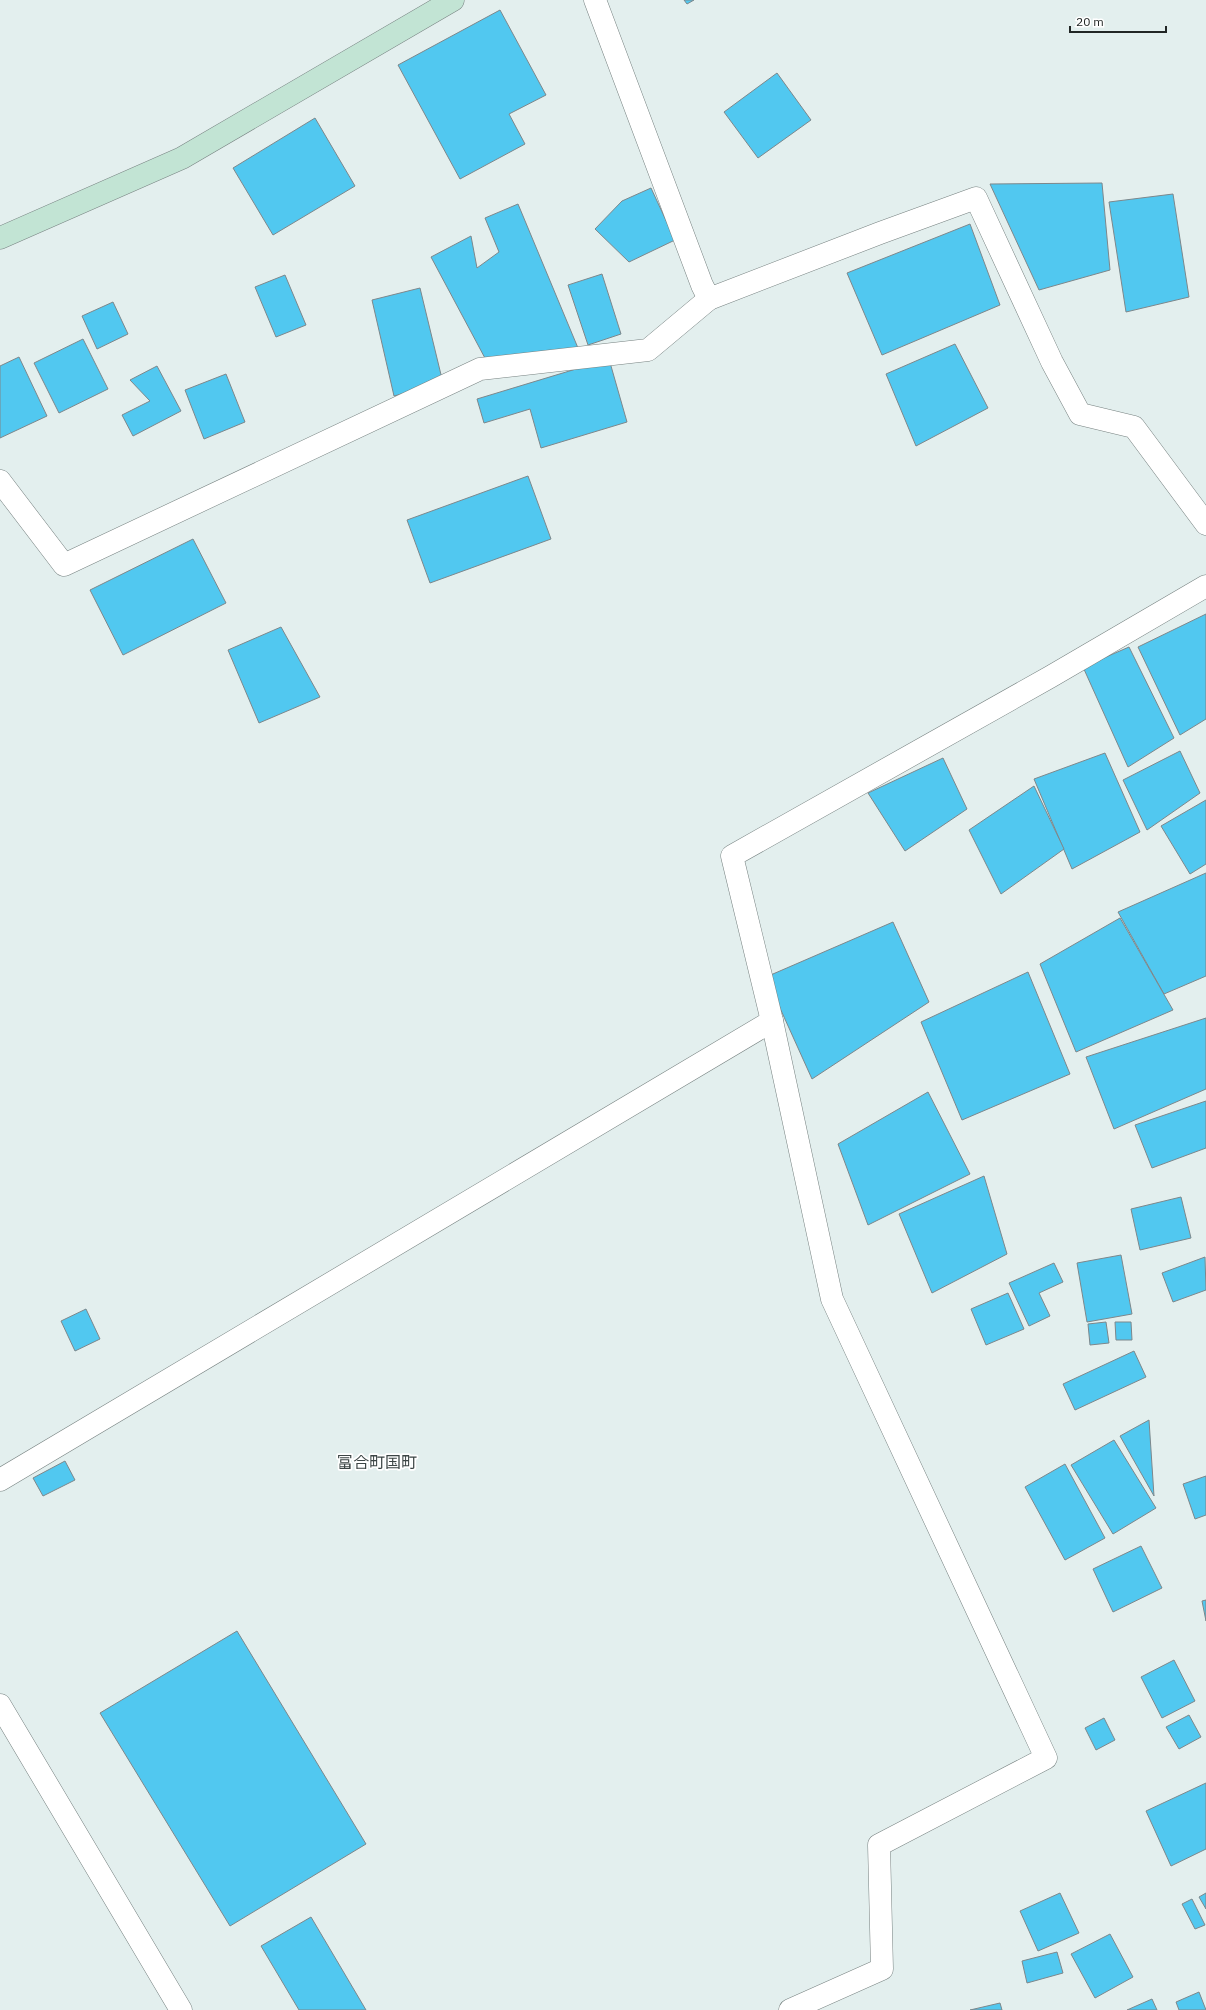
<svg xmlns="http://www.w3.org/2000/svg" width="1206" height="2010" viewBox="0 0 1206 2010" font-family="'IBM Plex Sans','Noto Sans JP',sans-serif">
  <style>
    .building { fill: #51c8f0; stroke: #7d878b }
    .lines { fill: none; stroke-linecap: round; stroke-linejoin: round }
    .street-casing { stroke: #778281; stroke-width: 23 }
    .secondary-casing { stroke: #778281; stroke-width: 23 }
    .street { stroke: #fff; stroke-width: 22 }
    .secondary { stroke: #c2e4d4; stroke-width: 22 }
    .labels { text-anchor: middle; stroke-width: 3.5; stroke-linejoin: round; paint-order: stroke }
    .quarter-label { font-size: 16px; fill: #3c4545; stroke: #fff }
  </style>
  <rect width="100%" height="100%" fill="#e3efee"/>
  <!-- building -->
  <g class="building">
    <path d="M684,0H694L687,4Z"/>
    <path d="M500,10L546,95L509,114L525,144L460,179L398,65Z"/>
    <path d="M777,73L811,120L758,158L724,112Z"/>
    <path d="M315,118L355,186L273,235L233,168Z"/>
    <path d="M1102,183L1110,270L1039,290L990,184Z"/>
    <path d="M651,188L675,240L629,262L595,229L622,201Z"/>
    <path d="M1173,194L1189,297L1126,312L1109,202Z"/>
    <path d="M518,204L578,348L486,360L431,257L471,236L477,268L499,252L485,218Z"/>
    <path d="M970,224L1000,305L882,355L847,273Z"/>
    <path d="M602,274L621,334L588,345L568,285Z"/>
    <path d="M285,275L306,325L276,337L255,287Z"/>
    <path d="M420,288L443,383L394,396L372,300Z"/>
    <path d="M113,302L128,334L97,349L82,316Z"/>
    <path d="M83,339L108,389L59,413L34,363Z"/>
    <path d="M955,344L988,408L916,446L886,374Z"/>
    <path d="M19,357L47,416L0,438V366Z"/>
    <path d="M609,359L627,422L541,448L530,409L484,423L477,399Z"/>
    <path d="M157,366L181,411L133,436L122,415L150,401L130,380Z"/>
    <path d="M226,374L245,422L204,439L185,390Z"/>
    <path d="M528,476L551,539L430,583L407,520Z"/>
    <path d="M193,539L226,603L123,655L90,590Z"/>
    <path d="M1206,614V719L1180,735L1138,647Z"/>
    <path d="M281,627L320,697L259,723L228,650Z"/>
    <path d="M1129,647L1174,738L1128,767L1083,667Z"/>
    <path d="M1180,751L1200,793L1147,830L1123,780Z"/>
    <path d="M1105,753L1140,832L1072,869L1034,779Z"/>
    <path d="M943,758L967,809L905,851L868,793Z"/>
    <path d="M1034,786L1064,849L1001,894L969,830Z"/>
    <path d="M1206,800V864L1190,874L1161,826Z"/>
    <path d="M1206,873V976L1164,994L1118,912Z"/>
    <path d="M1120,918L1173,1010L1076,1052L1040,964Z"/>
    <path d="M893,922L929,1002L812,1079L766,977Z"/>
    <path d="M1028,972L1070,1074L962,1120L921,1022Z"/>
    <path d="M1206,1018V1089L1114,1129L1086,1057Z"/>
    <path d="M928,1092L970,1174L868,1225L838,1144Z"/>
    <path d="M1206,1101V1148L1152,1168L1135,1125Z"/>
    <path d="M984,1176L1007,1254L932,1293L899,1214Z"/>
    <path d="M1181,1197L1191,1238L1140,1250L1131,1209Z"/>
    <path d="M1121,1255L1132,1314L1087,1322L1077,1263Z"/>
    <path d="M1205,1257L1206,1290L1173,1302L1162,1273Z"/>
    <path d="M1054,1263L1063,1282L1039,1293L1050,1316L1029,1326L1009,1283Z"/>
    <path d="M1008,1293L1024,1329L986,1345L971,1309Z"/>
    <path d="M86,1309L100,1339L75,1351L61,1321Z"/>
    <path d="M1106,1322L1109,1343L1090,1345L1088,1324Z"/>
    <path d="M1115,1322H1131L1132,1340H1116Z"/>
    <path d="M1134,1351L1146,1377L1075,1410L1063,1384Z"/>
    <path d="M1149,1420L1154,1496L1120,1436Z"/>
    <path d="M1114,1440L1156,1508L1113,1534L1071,1465Z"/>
    <path d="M65,1461L75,1480L43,1496L33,1478Z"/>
    <path d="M1065,1464L1105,1538L1065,1560L1025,1487Z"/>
    <path d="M1206,1476V1515L1195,1519L1183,1484Z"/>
    <path d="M1141,1546L1162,1588L1113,1612L1093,1569Z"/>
    <path d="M1206,1600V1621L1202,1601Z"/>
    <path d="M237,1631L366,1844L230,1926L100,1713Z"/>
    <path d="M1174,1660L1195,1701L1162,1718L1141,1677Z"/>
    <path d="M1189,1715L1201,1737L1179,1749L1166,1727Z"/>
    <path d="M1104,1718L1115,1740L1096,1750L1085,1728Z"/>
    <path d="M1206,1783V1849L1171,1866L1146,1811Z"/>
    <path d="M1060,1893L1079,1933L1038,1951L1020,1911Z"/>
    <path d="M1206,1893V1909L1199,1897Z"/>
    <path d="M1192,1899L1205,1925L1195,1929L1182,1904Z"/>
    <path d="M311,1917L366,2010H299L261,1946Z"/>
    <path d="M1110,1934L1133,1977L1095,1998L1071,1954Z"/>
    <path d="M1057,1952L1063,1973L1027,1983L1022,1961Z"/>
    <path d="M1199,1992L1206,2010H1179L1176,2002Z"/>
    <path d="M1152,1999L1157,2010H1127Z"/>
    <path d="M1000,2003L1002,2010H970Z"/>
  </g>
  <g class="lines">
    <!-- street casing -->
    <g class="street-casing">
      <g id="street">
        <path d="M595,0L702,285L709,299L880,233L976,198L1052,362L1080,414L1134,427L1206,524"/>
        <path d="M0,481L64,565L480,369L648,350L709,299"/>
        <path d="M0,1480L772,1021"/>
        <path d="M0,1705L181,2010"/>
        <path d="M790,2010L882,1969L879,1845L1046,1758L832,1299L772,1021L732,856L1050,677L1206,586"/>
      </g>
    </g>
    <!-- secondary casing -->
    <g class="secondary-casing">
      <path id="secondary" d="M0,238L182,158L453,0"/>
    </g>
    <!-- street -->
    <use href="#street" class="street"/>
    <!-- secondary -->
    <use href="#secondary" class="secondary"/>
  </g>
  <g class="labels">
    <!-- quarter labels -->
    <g class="quarter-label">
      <text x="377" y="1468">富合町国町</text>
    </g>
  </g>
  <!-- scale -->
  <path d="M1070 26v6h96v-6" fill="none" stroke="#212625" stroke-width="2"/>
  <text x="1076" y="26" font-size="12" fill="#212625" stroke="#ffffff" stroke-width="3" paint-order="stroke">20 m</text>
</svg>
